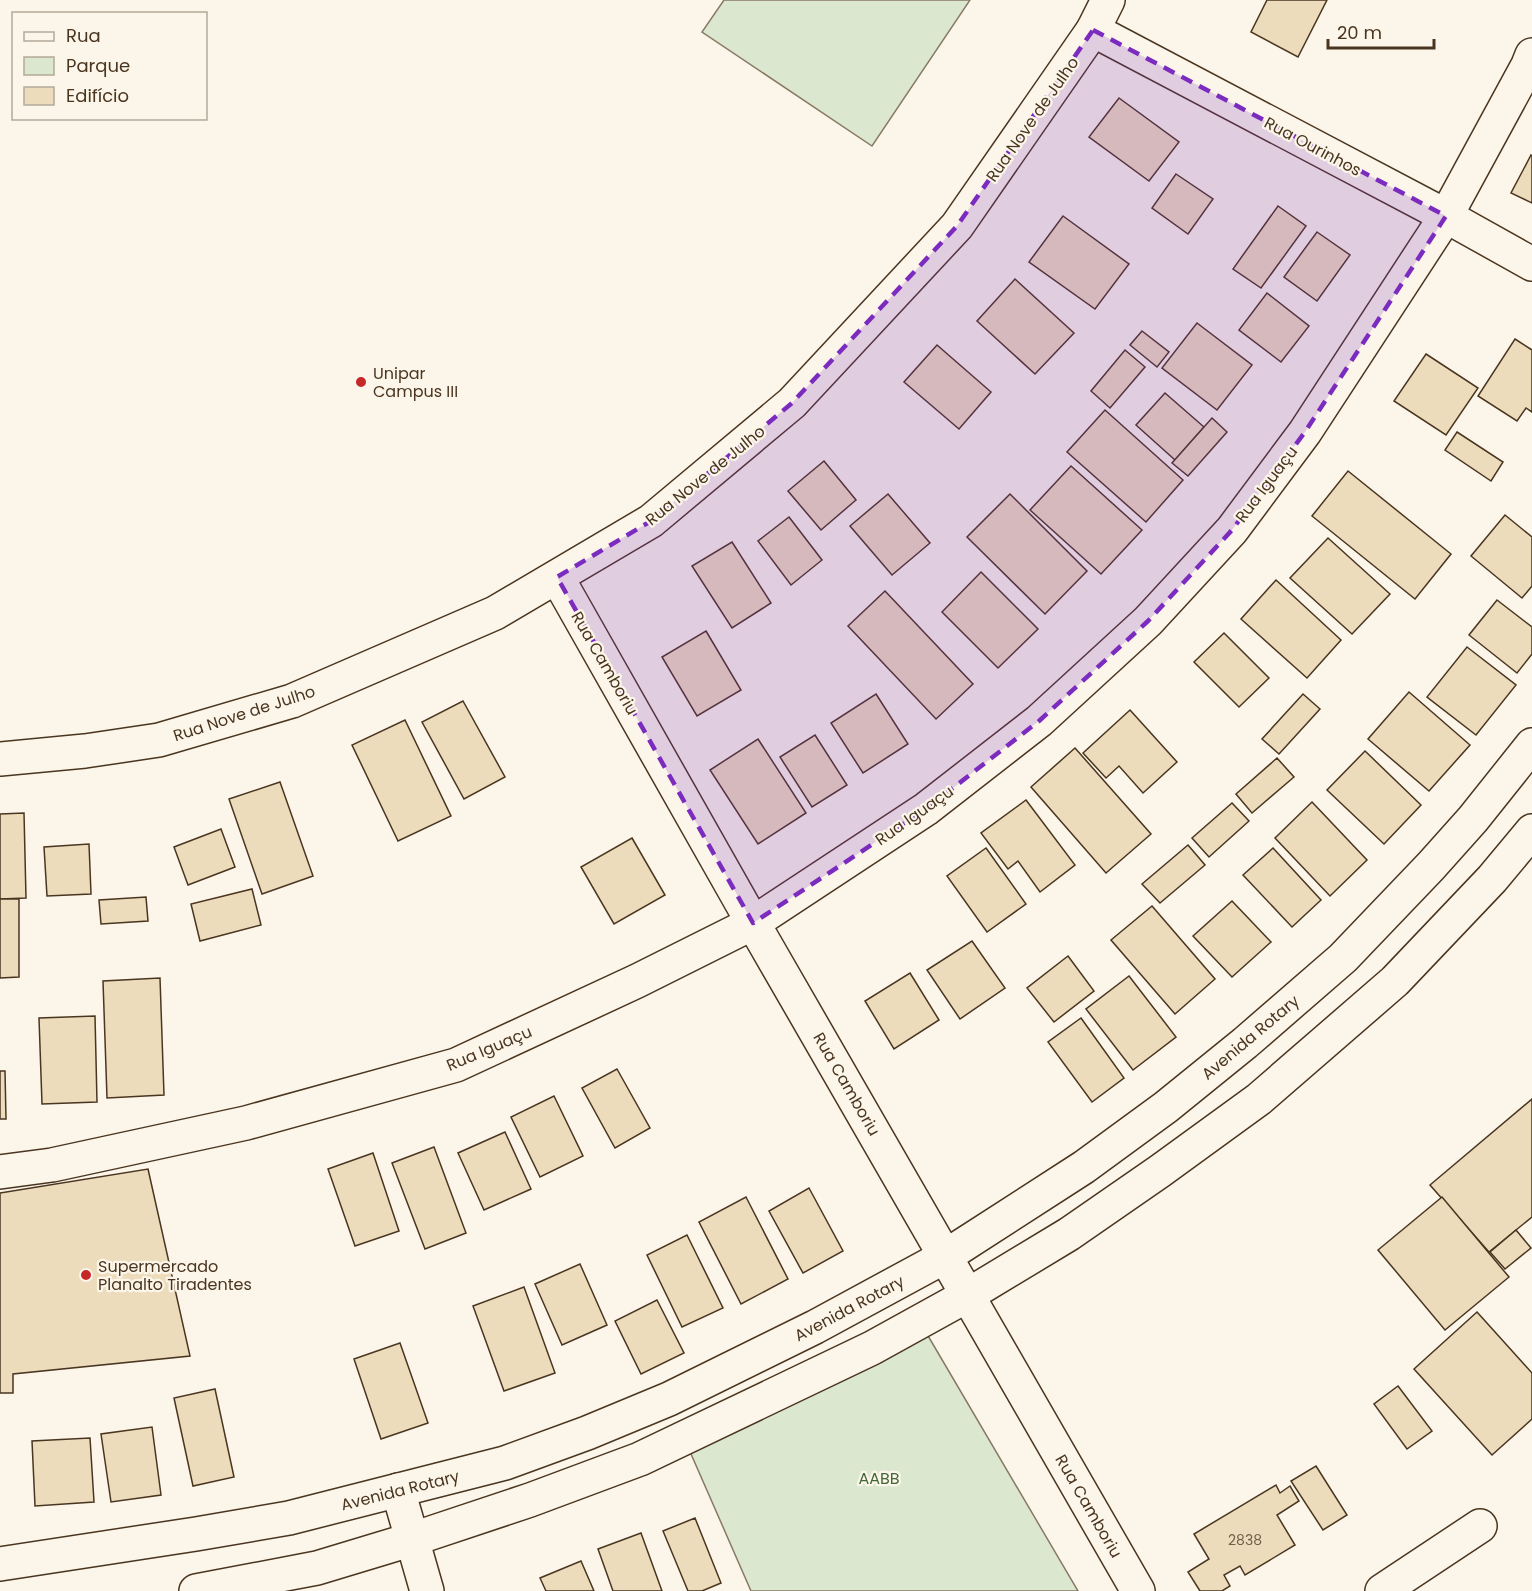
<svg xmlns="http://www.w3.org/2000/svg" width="1532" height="1591" viewBox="0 0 1532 1591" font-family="Poppins,sans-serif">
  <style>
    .green { fill: #dce7d0; stroke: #887966; stroke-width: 1.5 }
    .building { fill: #ecdcbc; stroke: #4a3520; stroke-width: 1.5 }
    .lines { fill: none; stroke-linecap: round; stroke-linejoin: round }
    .minor-casing { stroke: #4a3520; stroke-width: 36 }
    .minor { stroke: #fbf6e9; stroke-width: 33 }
    .marked { fill: #7b2cbf; fill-opacity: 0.2; stroke: #7b2cbf; stroke-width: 4.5; stroke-dasharray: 12 8; stroke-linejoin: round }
    .poi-dot { fill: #c62828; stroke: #fbf6e9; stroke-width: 2 }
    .labels { text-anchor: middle; stroke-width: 4.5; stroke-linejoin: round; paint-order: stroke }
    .number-label { font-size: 14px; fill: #725f47 }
    .street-label { font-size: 16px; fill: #4a3520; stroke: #fbf6e9 }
    .poi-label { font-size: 16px; fill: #4a3520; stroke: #fbf6e9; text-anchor: start }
    .park-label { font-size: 16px; fill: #436837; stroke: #fbf6e9 }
  </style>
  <rect width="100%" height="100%" fill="#fbf6e9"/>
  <!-- green -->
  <g class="green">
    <path d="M724,0H970L872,146L702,32Z"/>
    <path d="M924,1329L1078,1591H751L688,1447Z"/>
  </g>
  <!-- building -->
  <g class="building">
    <path d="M1267,0H1327L1298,57L1251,32Z"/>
    <path d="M1119,98L1179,142L1149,181L1089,137Z"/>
    <path d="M1531,155L1532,156V203L1511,193Z"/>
    <path d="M1176,174L1213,199L1188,234L1152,208Z"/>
    <path d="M1278,206L1306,226L1261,288L1233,269Z"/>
    <path d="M1063,216L1129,264L1095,309L1029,262Z"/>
    <path d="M1317,232L1350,255L1317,301L1284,277Z"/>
    <path d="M1015,279L1074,333L1035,374L977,321Z"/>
    <path d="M1267,293L1309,326L1281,362L1239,330Z"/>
    <path d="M1197,323L1252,365L1217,410L1162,368Z"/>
    <path d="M1142,331L1169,352L1157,367L1130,345Z"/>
    <path d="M1515,339L1532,350V412L1526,408L1517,421L1478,396Z"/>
    <path d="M937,345L991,392L959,429L904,382Z"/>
    <path d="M1125,350L1145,367L1110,408L1091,391Z"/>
    <path d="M1426,354L1478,388L1446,435L1394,401Z"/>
    <path d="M1165,393L1204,427L1175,460L1136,425Z"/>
    <path d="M1105,410L1183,480L1146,522L1067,452Z"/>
    <path d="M1212,418L1227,432L1188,476L1172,463Z"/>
    <path d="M1457,432L1503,462L1491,481L1445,450Z"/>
    <path d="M824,461L856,500L821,530L788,491Z"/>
    <path d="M1071,466L1142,530L1101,574L1030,510Z"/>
    <path d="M1348,471L1451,554L1415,599L1312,516Z"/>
    <path d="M888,494L930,543L892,575L850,526Z"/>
    <path d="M1010,494L1087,571L1045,614L967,537Z"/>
    <path d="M1505,515L1532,537V586L1522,598L1471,556Z"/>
    <path d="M789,517L822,560L791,585L758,541Z"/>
    <path d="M1328,538L1390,594L1352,634L1290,578Z"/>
    <path d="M732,542L771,603L732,628L692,566Z"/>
    <path d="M981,572L1038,629L998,668L942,612Z"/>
    <path d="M1276,580L1341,640L1307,678L1241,619Z"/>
    <path d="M885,591L973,684L936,719L848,626Z"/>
    <path d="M1497,600L1532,627V654L1517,673L1469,635Z"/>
    <path d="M706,631L741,690L697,716L662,657Z"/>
    <path d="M1224,633L1269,678L1239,707L1194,662Z"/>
    <path d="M1467,647L1516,685L1476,735L1427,697Z"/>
    <path d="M1409,692L1470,745L1429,791L1368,739Z"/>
    <path d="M876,694L908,744L863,773L831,723Z"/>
    <path d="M1303,694L1320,709L1279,754L1262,739Z"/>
    <path d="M463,701L505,777L464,799L422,722Z"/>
    <path d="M1130,710L1177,762L1143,793L1119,766L1106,778L1083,753Z"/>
    <path d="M405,720L451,816L398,841L352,745Z"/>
    <path d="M815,735L847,785L812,807L780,757Z"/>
    <path d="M758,739L806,813L758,844L710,770Z"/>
    <path d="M1075,748L1151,834L1106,873L1031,787Z"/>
    <path d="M1365,751L1421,805L1384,844L1327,790Z"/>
    <path d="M1277,758L1294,777L1252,813L1236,794Z"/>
    <path d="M280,782L313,876L262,894L229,799Z"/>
    <path d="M1026,800L1075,865L1040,892L1018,861L1008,869L981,833Z"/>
    <path d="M1312,802L1367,860L1330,896L1275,838Z"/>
    <path d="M1232,803L1249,821L1209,857L1192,838Z"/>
    <path d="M24,813L26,898L0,899V814Z"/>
    <path d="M221,829L235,867L188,885L174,847Z"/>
    <path d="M632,838L665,895L614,924L581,867Z"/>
    <path d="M89,844L91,894L47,896L44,847Z"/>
    <path d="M1188,845L1205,865L1160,903L1142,884Z"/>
    <path d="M986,848L1026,904L987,932L947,876Z"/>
    <path d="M1273,848L1321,900L1292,927L1243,875Z"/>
    <path d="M252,889L261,925L200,941L191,904Z"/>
    <path d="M146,897L148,921L101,924L99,900Z"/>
    <path d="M0,899H19V977L0,978Z"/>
    <path d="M1232,901L1271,942L1232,977L1193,936Z"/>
    <path d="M1152,906L1215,979L1175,1014L1111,940Z"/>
    <path d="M972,941L1005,988L960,1019L927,970Z"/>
    <path d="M1068,956L1094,991L1054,1022L1027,988Z"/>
    <path d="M910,973L939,1020L894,1049L865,1001Z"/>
    <path d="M1129,976L1176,1037L1133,1070L1086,1009Z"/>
    <path d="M160,978L164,1095L107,1098L103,981Z"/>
    <path d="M95,1016L97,1102L42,1104L39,1018Z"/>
    <path d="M1081,1018L1124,1078L1092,1102L1048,1042Z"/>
    <path d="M617,1069L650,1128L615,1148L582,1088Z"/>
    <path d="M0,1071H5L6,1119H0Z"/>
    <path d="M554,1096L583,1156L540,1177L511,1117Z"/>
    <path d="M1532,1099V1217L1489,1252L1430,1185Z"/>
    <path d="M505,1132L531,1189L484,1210L458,1153Z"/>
    <path d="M434,1147L466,1233L425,1249L392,1163Z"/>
    <path d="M373,1153L399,1231L355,1246L328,1169Z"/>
    <path d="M148,1169L190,1356L13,1374V1393H0V1193Z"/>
    <path d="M809,1188L843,1251L803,1273L769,1211Z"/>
    <path d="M746,1197L788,1279L741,1304L699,1222Z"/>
    <path d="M1442,1197L1509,1277L1445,1330L1378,1250Z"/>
    <path d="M1516,1230L1531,1248L1505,1269L1490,1252Z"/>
    <path d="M687,1235L723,1308L682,1327L647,1255Z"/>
    <path d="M580,1264L607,1325L562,1345L535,1284Z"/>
    <path d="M524,1287L555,1373L504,1391L473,1306Z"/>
    <path d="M657,1300L684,1353L641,1374L615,1321Z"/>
    <path d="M1477,1312L1532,1373V1419L1492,1455L1414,1369Z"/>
    <path d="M400,1343L428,1423L381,1439L354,1359Z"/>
    <path d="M1398,1386L1432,1431L1407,1449L1374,1404Z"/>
    <path d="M215,1389L234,1477L193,1486L174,1398Z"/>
    <path d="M152,1427L161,1495L111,1502L101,1434Z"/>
    <path d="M90,1438L94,1502L35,1506L32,1441Z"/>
    <path d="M1316,1466L1347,1515L1323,1530L1291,1481Z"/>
    <path d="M1276,1485L1280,1493L1290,1486L1299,1501L1277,1515L1295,1545L1245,1575L1240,1566L1224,1575L1230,1586L1222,1591H1200L1188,1572L1209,1559L1194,1534Z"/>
    <path d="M695,1518L721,1583L702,1591H688L663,1531Z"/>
    <path d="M641,1533L662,1591H613L598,1549Z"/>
    <path d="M581,1561L594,1591H546L540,1578Z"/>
  </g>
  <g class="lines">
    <!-- minor casing -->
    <g class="minor-casing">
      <g id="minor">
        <path d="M1093,30L1446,216L1532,264"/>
        <path d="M557,577L753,923L1138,1591"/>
        <path d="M0,759L85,751L159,740L292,701L495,613L651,521L792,403L957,226L1093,30L1108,0"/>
        <path d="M0,1172L52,1165L246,1123L456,1065L637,981L753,923L926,809L1039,721L1148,621L1232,530L1305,432L1446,216L1528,65L1532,55"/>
        <path d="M398,1490L427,1591"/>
        <path d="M0,1564L196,1534L289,1518L505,1463L587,1433L669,1399L815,1327L946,1256L1084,1167L1166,1107L1245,1043L1343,958L1431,866L1473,819L1532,745"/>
        <path d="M196,1591L317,1568L413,1539L530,1500L640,1459L872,1348L968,1295L1069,1234L1160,1171L1259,1099L1395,981L1492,879L1532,831"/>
        <path d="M1382,1591L1480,1526"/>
      </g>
    </g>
    <!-- minor -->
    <use href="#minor" class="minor"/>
  </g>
  <!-- marked area -->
  <path class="marked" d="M1093,30L1446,216L1305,432L1232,530L1148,621L1039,721L926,809L753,923L557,577L651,521L792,403L957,226Z"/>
  <!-- markers -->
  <g class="poi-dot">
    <circle cx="361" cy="382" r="6"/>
    <circle cx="86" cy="1275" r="6"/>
  </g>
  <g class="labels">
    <!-- number labels -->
    <g class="number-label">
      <text x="1245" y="1545">2838</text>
    </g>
    <!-- street labels -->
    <g class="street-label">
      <text transform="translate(1032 119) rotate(-55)" y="6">Rua Nove de Julho</text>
      <text transform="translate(1313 146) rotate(28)" y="6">Rua Ourinhos</text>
      <text transform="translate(705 475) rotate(-39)" y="6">Rua Nove de Julho</text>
      <text transform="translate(1266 484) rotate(-53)" y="6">Rua Iguaçu</text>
      <text transform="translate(605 663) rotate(60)" y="6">Rua Camboriu</text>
      <text transform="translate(244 713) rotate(-18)" y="6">Rua Nove de Julho</text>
      <text transform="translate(914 815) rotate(-35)" y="6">Rua Iguaçu</text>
      <text transform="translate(1250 1037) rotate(-40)" y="6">Avenida Rotary</text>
      <text transform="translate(489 1048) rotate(-23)" y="6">Rua Iguaçu</text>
      <text transform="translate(847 1084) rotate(60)" y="6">Rua Camboriu</text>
      <text transform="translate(849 1308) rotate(-28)" y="6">Avenida Rotary</text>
      <text transform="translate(400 1490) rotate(-14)" y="6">Avenida Rotary</text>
      <text transform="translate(1089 1506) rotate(60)" y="6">Rua Camboriu</text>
    </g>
    <!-- poi labels -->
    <g class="poi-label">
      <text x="373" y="379">Unipar<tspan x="373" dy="18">Campus III</tspan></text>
      <text x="98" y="1272">Supermercado<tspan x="98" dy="18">Planalto Tiradentes</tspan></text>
    </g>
    <!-- park labels -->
    <g class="park-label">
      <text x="879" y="1484">AABB</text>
    </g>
  </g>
  <!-- legend -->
  <rect x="12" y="12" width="195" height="108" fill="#fbf6e9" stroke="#b4a999" stroke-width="1.5"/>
  <rect x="24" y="32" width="30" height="9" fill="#fbf6e9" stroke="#b4a999" stroke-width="1.5"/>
  <text x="66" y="42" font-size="18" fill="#4a3520">Rua</text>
  <rect x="24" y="57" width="30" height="18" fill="#dce7d0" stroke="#b4a999" stroke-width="1.5"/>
  <text x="66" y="72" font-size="18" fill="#4a3520">Parque</text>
  <rect x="24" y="87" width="30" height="18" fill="#ecdcbc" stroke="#b4a999" stroke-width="1.5"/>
  <text x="66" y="102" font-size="18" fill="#4a3520">Edifício</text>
  <!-- scale -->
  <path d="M1328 39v9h106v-9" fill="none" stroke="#4a3520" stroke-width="3"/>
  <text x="1337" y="39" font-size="18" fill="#4a3520" stroke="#fbf6e9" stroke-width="4.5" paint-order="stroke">20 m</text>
</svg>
